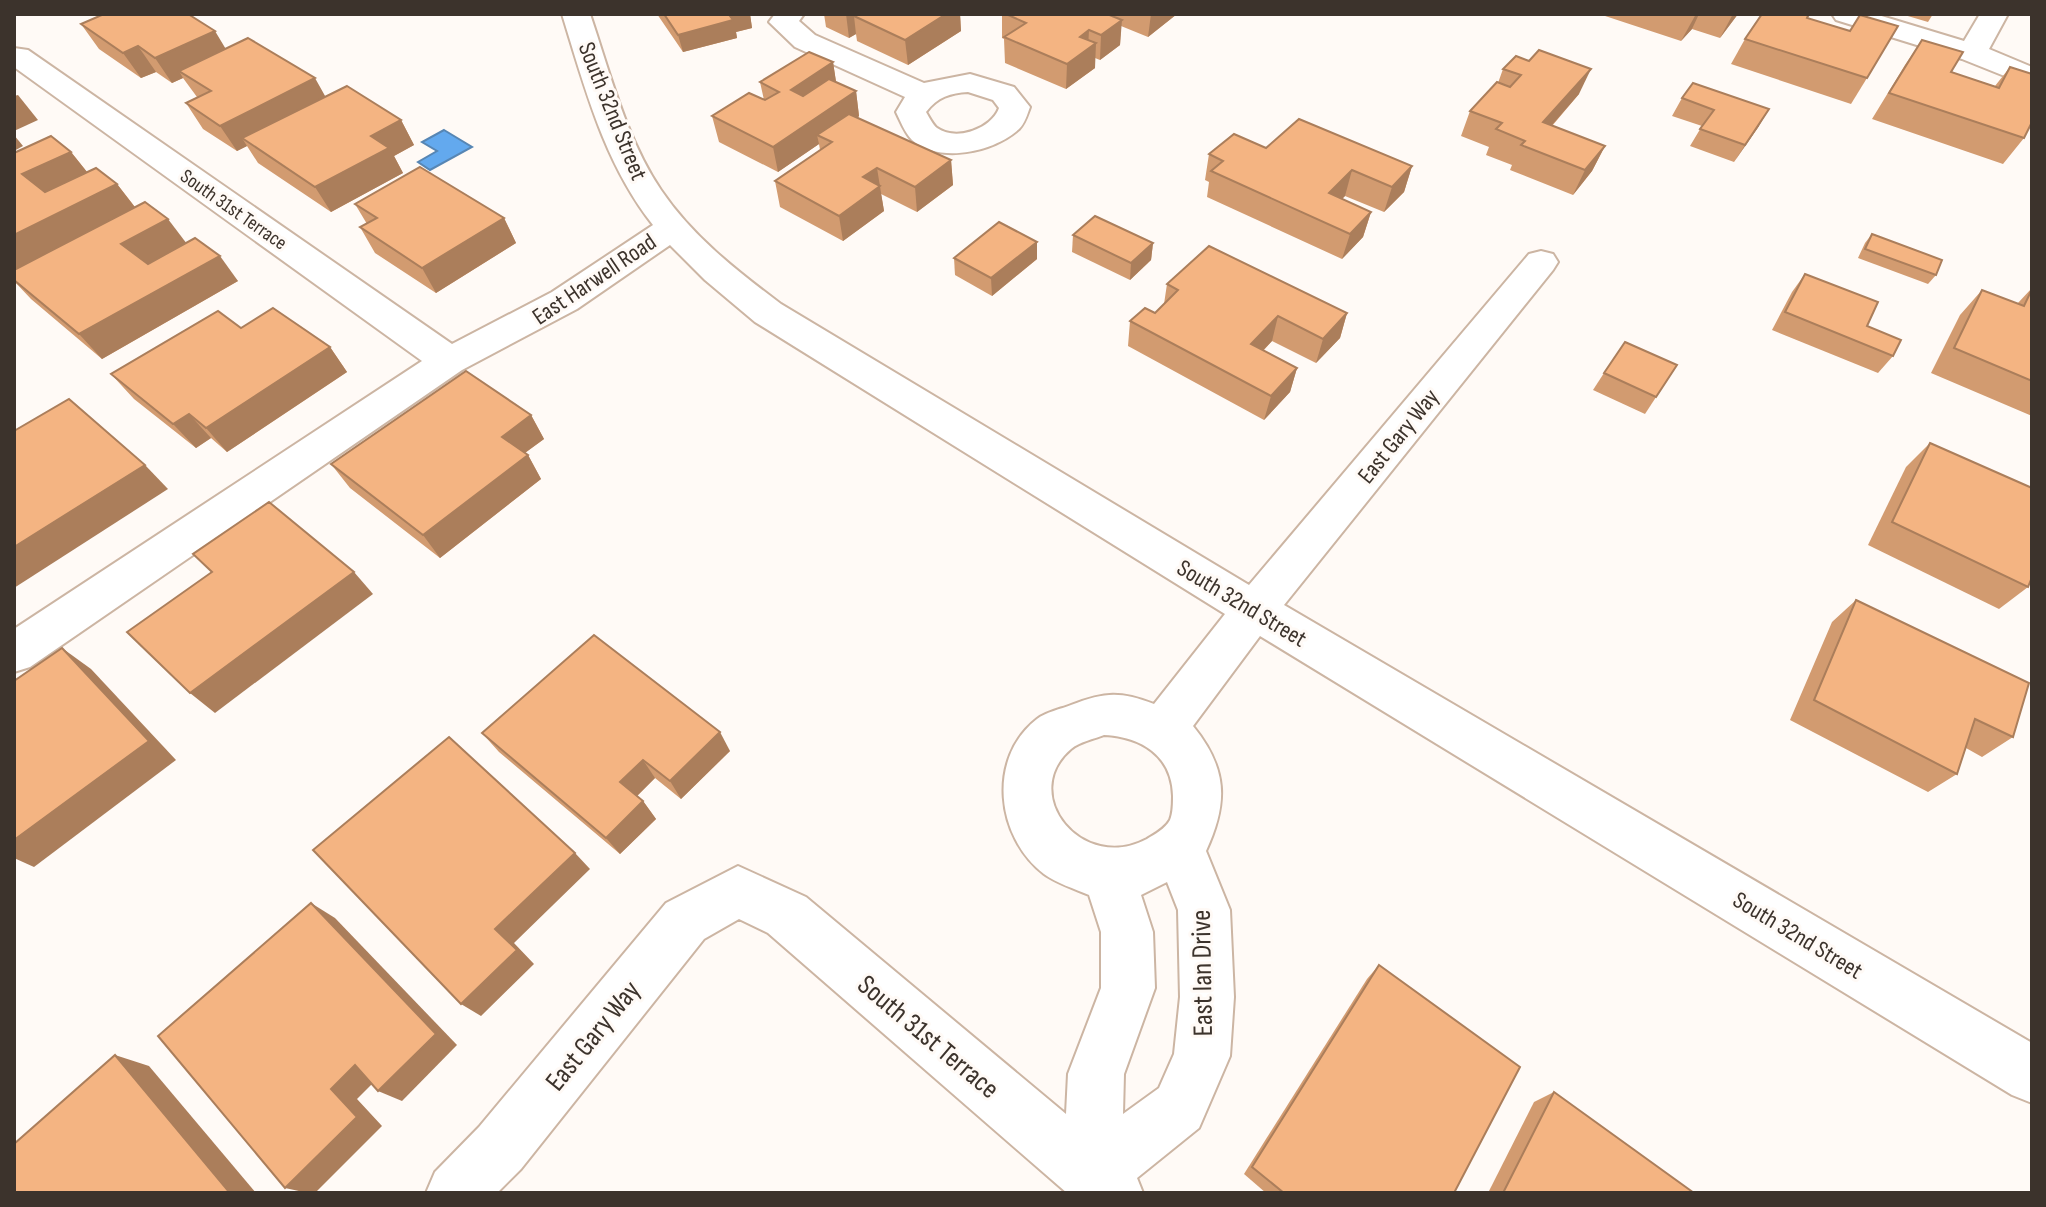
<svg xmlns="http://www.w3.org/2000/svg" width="2046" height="1207" viewBox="0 0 2046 1207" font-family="'Sofia Sans Condensed',sans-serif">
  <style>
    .water { fill: #63a9ee; stroke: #5786b4; stroke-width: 2 }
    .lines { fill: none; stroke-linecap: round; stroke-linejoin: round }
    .minor-casing { stroke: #ccb5a3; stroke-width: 4 }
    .minor { fill: #fff; fill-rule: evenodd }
    .wall { fill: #d29b70 }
    .shaded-wall { fill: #ab7e5b }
    .building { fill: #f4b482; stroke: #ab7e5b; stroke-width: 2 }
    .labels { text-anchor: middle; stroke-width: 6; stroke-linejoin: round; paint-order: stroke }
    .far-street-label { font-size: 20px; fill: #3c332c; stroke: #fffaf6 }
    .street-label { font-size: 24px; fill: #3c332c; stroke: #fffaf6 }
    .near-street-label { font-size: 28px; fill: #3c332c; stroke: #fffaf6 }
  </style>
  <rect width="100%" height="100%" fill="#fffaf6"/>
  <!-- water -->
  <path class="water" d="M444,130L472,147L430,170L418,162L437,151L422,142Z"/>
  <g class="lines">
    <!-- minor casing -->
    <g class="minor-casing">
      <g id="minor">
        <path d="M562,14H590C610,73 626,138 661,190C692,236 737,271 781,304L1249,585L1529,254L1541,251L1553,254L1558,262L1553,270L1284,605L2032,1043V1103L2012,1095L1260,636L1193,726C1228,769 1228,803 1206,851L1230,910L1234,997L1230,1056L1199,1128L1137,1178L1143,1193H1067L768,933L739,919L704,939L521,1169L497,1193H426L435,1172L479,1127L666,903L738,866L806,897L1066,1114L1068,1074L1101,988V932L1089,895C1075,889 1056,883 1044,874C996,837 987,758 1037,719C1046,712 1061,709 1071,705C1105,692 1120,691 1154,704L1225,614L755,322L705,280L670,245L577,309L462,370L30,667L14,672V629L422,361L14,67V48L28,50L452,344L552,292L653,225C604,163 585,88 562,14ZM1104,735C1141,737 1172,755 1173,796C1173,803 1173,813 1170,820C1165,829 1155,834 1147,839C1082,874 1018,794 1071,749C1079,742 1094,739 1104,735ZM1167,882L1178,910L1180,997L1174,1054L1159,1088L1123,1114L1124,1074L1155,988L1153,932L1141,895Z"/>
        <path d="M775,14H804L799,21L815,35L924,83L970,74L1014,87L1030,107C1027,115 1025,123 1019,129C994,152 939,164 912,140C905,133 900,120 896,112L905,97L795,47L769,22ZM968,92L993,100L999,108C992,128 957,142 937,128C933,125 929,117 926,112C937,97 951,93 968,92Z"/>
        <path d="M1832,14H1875L1964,41L1980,14H2008L1989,49L2032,67V87L1962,59L1836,20Z"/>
      </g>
    </g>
    <!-- minor -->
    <use href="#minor" class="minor"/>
  </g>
  <!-- wall -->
  <g class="wall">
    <path d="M657,14H750L752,28L736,32L737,38L683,52Z"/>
    <path d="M824,14H960L961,31L908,65L857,41L856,34L849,38L826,27Z"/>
    <path d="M1002,14H1177L1148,37L1121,26L1120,45L1100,60L1095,58V68L1066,89L1005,63L1004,39L1002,38Z"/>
    <path d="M1599,14H1738L1720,38L1692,29L1681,41Z"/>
    <path d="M1901,14H1933L1928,22Z"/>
    <path d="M1807,18L1867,78L1851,104L1731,64L1745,39Z"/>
    <path d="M81,24L226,49L326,97L401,120L414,145L394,156L403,173L331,212L258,163L247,146L237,151L203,129L186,103L197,97L183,78L172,83L156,72L141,78L99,49Z"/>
    <path d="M1922,40L1951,72L1995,86L2010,67L2024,138L2003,164L1872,119L1905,65Z"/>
    <path d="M833,62L836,82L856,91L859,116L858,118L951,160L953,185L917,212L881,194L884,211L843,241L780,207L775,181L820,150L819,144L778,172L719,142L712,116L764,100L760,82Z"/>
    <path d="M1503,69L1579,94L1552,126L1605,146L1592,171L1573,195L1510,170L1512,165L1486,155L1489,147L1461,136L1470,111L1498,83Z"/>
    <path d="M1682,98L1759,126L1734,162L1690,146L1702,126L1672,116Z"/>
    <path d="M1266,148L1412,166L1404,192L1384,212L1345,196L1342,199L1371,212L1363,237L1342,259L1207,197L1209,182L1205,180L1209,154Z"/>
    <path d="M71,152L87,172L117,184L135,207L238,281L102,359L31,299L14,281V153Z"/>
    <path d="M355,204L504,218L516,243L436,293L375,253L360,227L367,224Z"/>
    <path d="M1872,234L1936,275L1928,284L1858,258L1865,243Z"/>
    <path d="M1073,235L1153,243L1151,260L1130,280L1072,252Z"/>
    <path d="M954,258L1037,259L992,296L955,275Z"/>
    <path d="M1805,274L1867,326L1893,356L1878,373L1772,330L1792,292Z"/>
    <path d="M1167,284L1347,313L1340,338L1316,363L1272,341L1263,351L1297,368L1290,392L1264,420L1128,346L1130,321L1155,313L1164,304Z"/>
    <path d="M2032,288V416L1931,373L1960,315L1982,290L2017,304Z"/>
    <path d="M241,328L330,347L347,372L227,452L211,438L196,448L134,399L111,374Z"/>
    <path d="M1677,365L1645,414L1593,390L1604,373Z"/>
    <path d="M531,415L544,439L525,453L528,455L541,479L440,558L350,488L331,464Z"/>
    <path d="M1930,443L2028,587L1999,609L1868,545L1906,467Z"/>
    <path d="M1856,600L2013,737L1982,757L1966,748L1957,774L1928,792L1790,720L1832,622Z"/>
    <path d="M482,733L730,751L681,799L655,778L637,796L643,801L656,819L620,854L499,752Z"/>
    <path d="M1379,965L1454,1193H1266L1244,1174L1367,979Z"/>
    <path d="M1554,1092L1694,1193H1488L1534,1102Z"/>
  </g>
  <!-- shaded-wall -->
  <g class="shaded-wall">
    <path d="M736,14H750L752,28L736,32L737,38L683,52L678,35Z"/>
    <path d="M846,14H872L854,16L856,34L849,38Z"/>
    <path d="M946,14H960L961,31L908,65L905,40Z"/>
    <path d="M1151,14H1177L1148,37Z"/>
    <path d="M1696,14H1699L1692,29L1681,41Z"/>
    <path d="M1733,14H1738L1720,38Z"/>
    <path d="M1122,20L1120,45L1100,60L1101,35Z"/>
    <path d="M1089,30L1088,49L1096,43L1095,68L1066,89L1067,64L1080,37Z"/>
    <path d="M215,31L230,56L179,71L183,78L172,83L155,58Z"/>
    <path d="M138,46L156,72L141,78L123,53Z"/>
    <path d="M833,62L837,88L796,115L791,90Z"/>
    <path d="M1591,69L1579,94L1532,148L1543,122Z"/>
    <path d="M315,78L329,103L242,138L247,146L237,151L220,126Z"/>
    <path d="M856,91L859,116L826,139L817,135L819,144L778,172L773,147Z"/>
    <path d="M18,95L38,120L14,131V96Z"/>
    <path d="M1769,109L1759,126L1734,162L1745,145Z"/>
    <path d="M401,120L414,145L394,156L403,173L331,212L315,187L371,136Z"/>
    <path d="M14,135L23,146L14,151Z"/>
    <path d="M1605,146L1592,171L1573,195L1585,170Z"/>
    <path d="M71,152L91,177L44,200L22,174Z"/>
    <path d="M951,160L953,185L917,212L915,187Z"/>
    <path d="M1412,166L1404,192L1384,212L1392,187Z"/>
    <path d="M877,168L884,211L843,241L839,216L863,177Z"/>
    <path d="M1352,170L1345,196L1322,218L1329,193Z"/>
    <path d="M117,184L137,210L14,272V235Z"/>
    <path d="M1371,212L1363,237L1342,259L1350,234Z"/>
    <path d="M504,218L516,243L436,293L422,268Z"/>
    <path d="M168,219L187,244L142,269L121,244Z"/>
    <path d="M1037,242V259L992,296L991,278Z"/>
    <path d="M1153,243L1151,260L1130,280L1131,263Z"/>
    <path d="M220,256L238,281L102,359L79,334Z"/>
    <path d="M1347,313L1340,338L1316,363L1323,339Z"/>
    <path d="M1278,316L1272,341L1245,369L1251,344Z"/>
    <path d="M330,347L347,372L227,452L206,428Z"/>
    <path d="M1297,368L1290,392L1264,420L1271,396Z"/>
    <path d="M189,414L211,438L196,448L173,424Z"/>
    <path d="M531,415L544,439L515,460L502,437Z"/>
    <path d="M528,455L541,479L440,558L423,535Z"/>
    <path d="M145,465L168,489L14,588V547Z"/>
    <path d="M354,572L373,594L215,713L190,693Z"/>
    <path d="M62,648L91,669L176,760L34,867L14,858V840Z"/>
    <path d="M720,732L730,751L681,799L670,781Z"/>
    <path d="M643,760L655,778L633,800L620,782Z"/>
    <path d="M643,801L656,819L620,854L606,838Z"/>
    <path d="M575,853L590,869L514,943L534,964L481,1016L461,1004L495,929Z"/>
    <path d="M311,903L335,918L457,1045L402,1101L378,1091Z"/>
    <path d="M115,1055L149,1066L256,1193H230Z"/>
    <path d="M355,1065L380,1076L357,1099L382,1126L315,1193H308L285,1188L331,1089Z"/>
  </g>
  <!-- building -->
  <g class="building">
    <path d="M104,14H188L215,31L155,58L138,46L123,53L81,24Z"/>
    <path d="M664,14H736L730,16L733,20L678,35Z"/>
    <path d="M857,14H946L905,40L854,16Z"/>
    <path d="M1006,14H1107L1122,20L1101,35L1089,30L1080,37L1096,43L1067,64L1004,37L1026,23Z"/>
    <path d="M1762,14H1809L1807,18L1850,31L1860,15L1898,26L1867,78L1745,39Z"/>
    <path d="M248,38L315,78L220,126L186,103L211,91L179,71Z"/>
    <path d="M1922,40L1963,52L1951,72L1999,88L2010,67L2032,74V122L2024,138L1889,93Z"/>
    <path d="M1539,50L1591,69L1543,122L1605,146L1585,170L1521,145L1525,141L1496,129L1502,123L1470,111L1497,82L1510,87L1521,75L1503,69L1516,56L1529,61Z"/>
    <path d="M809,52L833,62L791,90L803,96L829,79L856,91L773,147L712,116L749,93L765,100L779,92L760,82Z"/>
    <path d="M1693,83L1769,109L1745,145L1700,129L1714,110L1682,98Z"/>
    <path d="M347,86L401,120L371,136L389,148L315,187L242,138Z"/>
    <path d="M849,114L951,160L915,187L877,168L863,177L880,186L839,216L775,181L832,142L817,135Z"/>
    <path d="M1299,119L1412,166L1392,187L1352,170L1329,193L1371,212L1350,234L1211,171L1223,161L1209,154L1234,134L1266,148Z"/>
    <path d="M51,136L71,152L22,174L45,192L96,168L117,184L14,235V153Z"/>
    <path d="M420,167L504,218L422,268L360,227L377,218L355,204Z"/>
    <path d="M145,202L168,219L121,244L148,264L195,238L220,256L79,334L14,280V270Z"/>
    <path d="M1095,216L1153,243L1131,263L1073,235Z"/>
    <path d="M999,222L1037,242L991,278L954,258Z"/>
    <path d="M1872,234L1942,260L1936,275L1865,249Z"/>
    <path d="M1209,246L1347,313L1323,339L1278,316L1251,344L1297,368L1271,396L1130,321L1145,308L1155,313L1178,290L1167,284Z"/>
    <path d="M1805,274L1878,302L1867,326L1901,340L1893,356L1785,312Z"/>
    <path d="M2032,289V381L1954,348L1982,290L2024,306Z"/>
    <path d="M273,308L330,347L206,428L189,414L173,424L111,374L218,311L241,328Z"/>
    <path d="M1625,342L1677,365L1656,397L1604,373Z"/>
    <path d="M466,371L531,415L502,437L528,455L423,535L331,464Z"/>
    <path d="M69,399L145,465L14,547V431Z"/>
    <path d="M1930,443L2032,488V577L2028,587L1892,522Z"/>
    <path d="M269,502L354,572L190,693L127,632L212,572L193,554Z"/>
    <path d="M1856,600L2029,683L2013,737L1975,719L1957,774L1814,700Z"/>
    <path d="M594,635L720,732L670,781L643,760L620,782L643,801L606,838L482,733Z"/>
    <path d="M62,648L149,741L14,840V681Z"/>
    <path d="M449,737L575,853L495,929L517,950L461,1004L313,850Z"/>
    <path d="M311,903L436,1034L378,1091L355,1065L331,1089L357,1117L285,1188L158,1036Z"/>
    <path d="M1379,965L1520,1067L1454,1193H1284L1252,1167Z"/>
    <path d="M115,1055L230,1193H14V1144Z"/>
    <path d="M1554,1092L1694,1193H1503Z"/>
  </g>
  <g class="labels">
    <!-- far-street labels -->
    <g class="far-street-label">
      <text transform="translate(234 209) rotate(35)" y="7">South 31st Terrace</text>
    </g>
    <!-- street labels -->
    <g class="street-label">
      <text transform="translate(613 111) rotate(68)" y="8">South 32nd Street</text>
      <text transform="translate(594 279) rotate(-34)" y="8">East Harwell Road</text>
      <text transform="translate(1398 436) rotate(-51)" y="8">East Gary Way</text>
      <text transform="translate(1242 603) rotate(31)" y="8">South 32nd Street</text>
      <text transform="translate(1798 935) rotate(31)" y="8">South 32nd Street</text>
    </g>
    <!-- near-street labels -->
    <g class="near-street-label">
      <text transform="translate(1201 973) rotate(-91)" y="10">East Ian Drive</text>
      <text transform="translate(592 1035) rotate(-51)" y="10">East Gary Way</text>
      <text transform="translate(929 1036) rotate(40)" y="10">South 31st Terrace</text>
    </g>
  </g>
  <!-- border -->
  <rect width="2046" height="1207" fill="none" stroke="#3c332c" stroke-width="32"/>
</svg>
